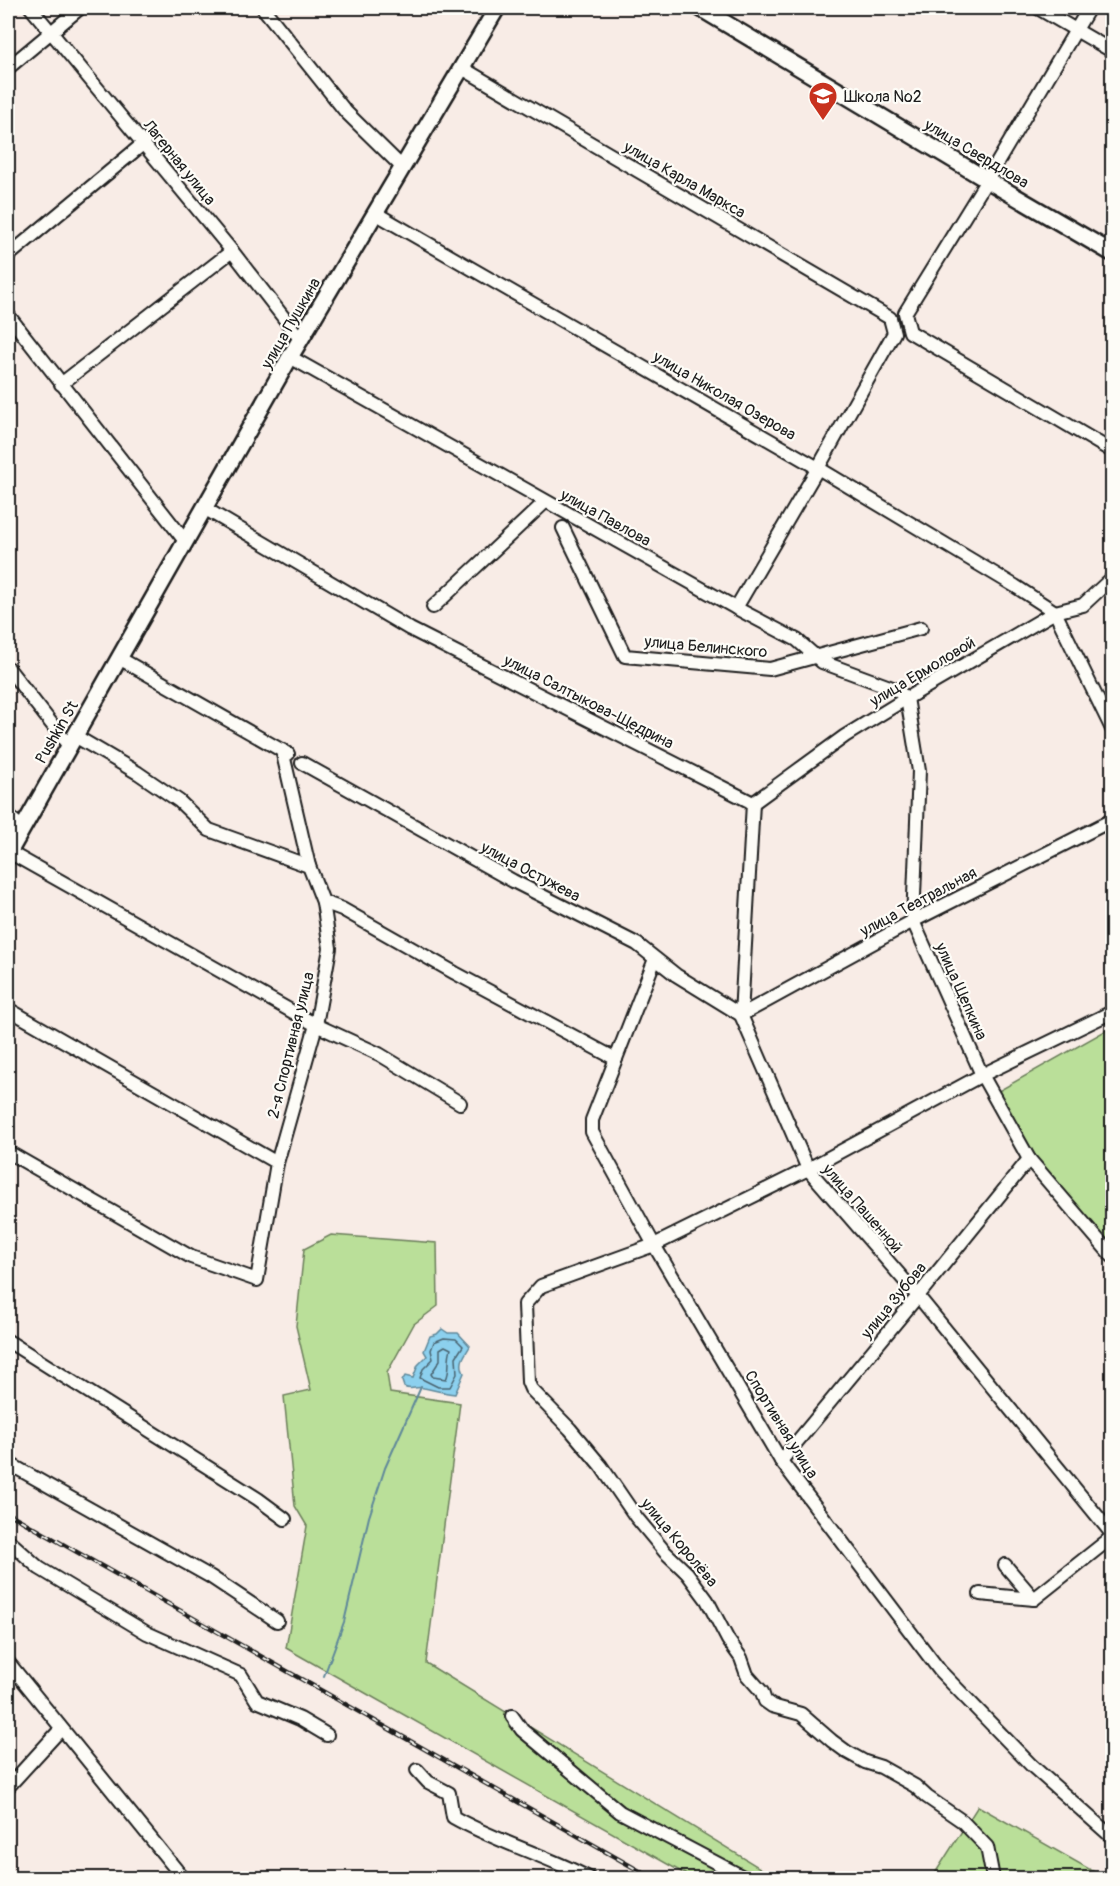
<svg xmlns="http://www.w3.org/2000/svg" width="1120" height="1886" viewBox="0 0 1120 1886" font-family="Pangolin,sans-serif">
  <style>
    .green { fill: #badf99; stroke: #6b7e5a; stroke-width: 1.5 }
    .water { fill: #8cd0ee; stroke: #5f889a; stroke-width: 1.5 }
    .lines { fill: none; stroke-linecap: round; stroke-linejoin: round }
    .shore { stroke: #496470; stroke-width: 1.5 }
    .stream { stroke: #5f889a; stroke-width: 2 }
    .minor-casing { stroke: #1c1c1c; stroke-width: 16 }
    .major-casing { stroke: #1c1c1c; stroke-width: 20 }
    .minor { stroke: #fdfcf7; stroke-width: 12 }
    .major { stroke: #fdfcf7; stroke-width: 15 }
    .rail-casing { stroke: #1c1c1c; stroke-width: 4.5 }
    .rail { stroke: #fdfcf7; stroke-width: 2; stroke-dasharray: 7; stroke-linecap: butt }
    .labels { text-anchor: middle; stroke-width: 4.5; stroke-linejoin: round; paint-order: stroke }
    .poi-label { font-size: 16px; fill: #1c1c1c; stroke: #fdfcf7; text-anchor: start }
    .street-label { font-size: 16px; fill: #1c1c1c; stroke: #fdfcf7 }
  </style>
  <rect width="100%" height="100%" fill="#f8ece6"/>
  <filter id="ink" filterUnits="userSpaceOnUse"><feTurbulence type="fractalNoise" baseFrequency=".0167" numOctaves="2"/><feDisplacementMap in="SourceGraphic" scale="12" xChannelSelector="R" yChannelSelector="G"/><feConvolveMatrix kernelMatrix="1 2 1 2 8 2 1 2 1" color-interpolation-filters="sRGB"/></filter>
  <g filter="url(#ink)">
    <!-- green -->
    <g class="green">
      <path d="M1112,1027V1245L1038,1164L995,1093Z"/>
      <path d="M331,1235L437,1243L438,1306L414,1324L387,1373L390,1393L460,1403L426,1663L776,1878H692L286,1648L307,1526L295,1506L284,1396L311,1390L296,1326L304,1249Z"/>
      <path d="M978,1806L1105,1878H932Z"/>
    </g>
    <!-- water -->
    <path class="water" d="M442,1329L448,1333H458L470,1346C465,1356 458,1361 464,1373L455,1394C443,1393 435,1390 424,1388C416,1386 411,1391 404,1387L402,1381L405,1376L413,1378L418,1365L427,1356L424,1351L430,1336L437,1334Z"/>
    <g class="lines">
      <!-- shore -->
      <g class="shore">
        <path d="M444,1338L456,1339L463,1346L456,1357L457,1374L450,1387H438L420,1378L423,1369L433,1359L431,1350L434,1342Z"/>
        <path d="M445,1346L451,1349C447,1358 451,1371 446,1379L433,1377L431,1374L440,1360V1349Z"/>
      </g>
      <!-- stream -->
      <path class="stream" d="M324,1676L344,1622L369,1517L385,1468L421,1387"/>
      <!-- minor casing -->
      <g class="minor-casing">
        <g id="minor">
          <path d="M31,8L232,251L301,340"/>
          <path d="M263,8L346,112L402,167"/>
          <path d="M1038,8L1112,51"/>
          <path d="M1089,8L987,180L905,313L910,332L1112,451"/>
          <path d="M8,68L80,8"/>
          <path d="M462,68L890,318L894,333L818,468L736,608"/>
          <path d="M375,213L818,468L1015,586L1055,612L1112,729"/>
          <path d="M8,256L144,143"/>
          <path d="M8,315L185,541"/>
          <path d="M290,357L736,608L797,640L822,662L895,689L907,698"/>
          <path d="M61,384L232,251"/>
          <path d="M204,508L410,629L753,803"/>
          <path d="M563,528L625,656L770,669L921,628"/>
          <path d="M433,607L545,502"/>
          <path d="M119,658L288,754"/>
          <path d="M8,668L69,746"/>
          <path d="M907,698L919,771L913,921L982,1075L1029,1159L1112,1256"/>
          <path d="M75,736L138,773L179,801L209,830L309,866"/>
          <path d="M302,763L513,881L637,944L676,975L741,1015L913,921L1112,820"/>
          <path d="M753,803L741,1015L808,1169L918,1296L1112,1534"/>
          <path d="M753,803L845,736L907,698L1055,612L1083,605L1112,578"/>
          <path d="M8,816L23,828"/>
          <path d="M9,852L316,1025L379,1054L460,1103"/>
          <path d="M323,902L342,909L455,973L616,1059"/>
          <path d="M655,959L592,1120V1132L654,1245L781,1461L940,1671L1031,1765L1112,1837"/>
          <path d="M8,1009L277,1163"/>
          <path d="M8,1152L191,1257L257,1280L277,1163L316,1025L330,948L323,902L309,866L282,750"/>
          <path d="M8,1341L258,1499L285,1519"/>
          <path d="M781,1461L918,1296L1029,1159"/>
          <path d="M8,1463L211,1577L277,1621"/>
          <path d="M8,1540L39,1568L147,1633L241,1675L257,1701L300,1719L327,1735"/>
          <path d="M1005,1565L1034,1599L1112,1537"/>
          <path d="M980,1594L1034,1599"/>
          <path d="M8,1662L183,1878"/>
          <path d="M512,1716L522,1730L620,1812L745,1878"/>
          <path d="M417,1770L428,1782L449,1793L453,1817C497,1842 545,1855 589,1878"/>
          <path d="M8,1787L61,1729"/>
          <path d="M993,1878L987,1847L962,1821L927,1797L915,1786L881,1767L865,1762L847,1752L832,1741L801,1714L772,1706L765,1701L762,1692L747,1675L741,1658L728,1640L707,1600L687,1573L665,1552L636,1517L601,1466L570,1429L531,1389L528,1382L525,1304L541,1286L654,1245L808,1169L982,1075L1112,1012"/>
        </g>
      </g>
      <!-- major casing -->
      <g class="major-casing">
        <g id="major">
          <path d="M700,8L987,180L1112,253"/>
          <path d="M8,854L290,357L497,8"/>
        </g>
      </g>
      <!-- minor -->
      <use href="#minor" class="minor"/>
      <!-- major -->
      <use href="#major" class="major"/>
      <!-- rail casing -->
      <g class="rail-casing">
        <path id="rail" d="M8,1513L652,1878"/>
      </g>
      <!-- rail -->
      <use href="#rail" class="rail"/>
    </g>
  </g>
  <!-- icons -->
  <defs>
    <g id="school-pin" transform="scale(1.5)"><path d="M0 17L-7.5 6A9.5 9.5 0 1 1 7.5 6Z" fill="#c8321e" stroke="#fdfcf7"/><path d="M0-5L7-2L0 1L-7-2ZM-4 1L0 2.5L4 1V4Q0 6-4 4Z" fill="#fff"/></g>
  </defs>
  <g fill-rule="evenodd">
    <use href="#school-pin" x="823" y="96"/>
  </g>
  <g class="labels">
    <!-- poi labels -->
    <g class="poi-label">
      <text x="844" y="102">Школа №2</text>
    </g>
    <!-- street labels -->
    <g class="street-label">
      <text transform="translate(977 153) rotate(31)" y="6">улица Свердлова</text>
      <text transform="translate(180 162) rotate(51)" y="6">Лагерная улица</text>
      <text transform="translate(685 179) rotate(30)" y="6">улица Карла Маркса</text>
      <text transform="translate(290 323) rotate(-60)" y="6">улица Пушкина</text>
      <text transform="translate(725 395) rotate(30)" y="6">улица Николая Озерова</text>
      <text transform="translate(606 517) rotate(29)" y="6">улица Павлова</text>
      <text transform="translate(706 646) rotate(5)" y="6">улица Белинского</text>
      <text transform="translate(922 671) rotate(-31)" y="6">улица Ермоловой</text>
      <text transform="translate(589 701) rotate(27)" y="6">улица Салтыкова-Щедрина</text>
      <text transform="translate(56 732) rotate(-60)" y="6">Pushkin St</text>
      <text transform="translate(531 871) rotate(28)" y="6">улица Остужева</text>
      <text transform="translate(918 901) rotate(-28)" y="6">улица Театральная</text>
      <text transform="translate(962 991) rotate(66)" y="6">улица Щепкина</text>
      <text transform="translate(290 1045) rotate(-76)" y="6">2-я Спортивная улица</text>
      <text transform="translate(863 1208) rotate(49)" y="6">улица Пашенной</text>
      <text transform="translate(893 1300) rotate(-51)" y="6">улица Зубова</text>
      <text transform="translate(782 1424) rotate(58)" y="6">Спортивная улица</text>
      <text transform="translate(680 1542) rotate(50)" y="6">улица Королёва</text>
    </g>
  </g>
  <!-- margin -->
  <rect width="1120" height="1886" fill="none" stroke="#fdfcf7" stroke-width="30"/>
  <rect x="15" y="15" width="1090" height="1856" fill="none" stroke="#1c1c1c" stroke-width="2" filter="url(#ink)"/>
</svg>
